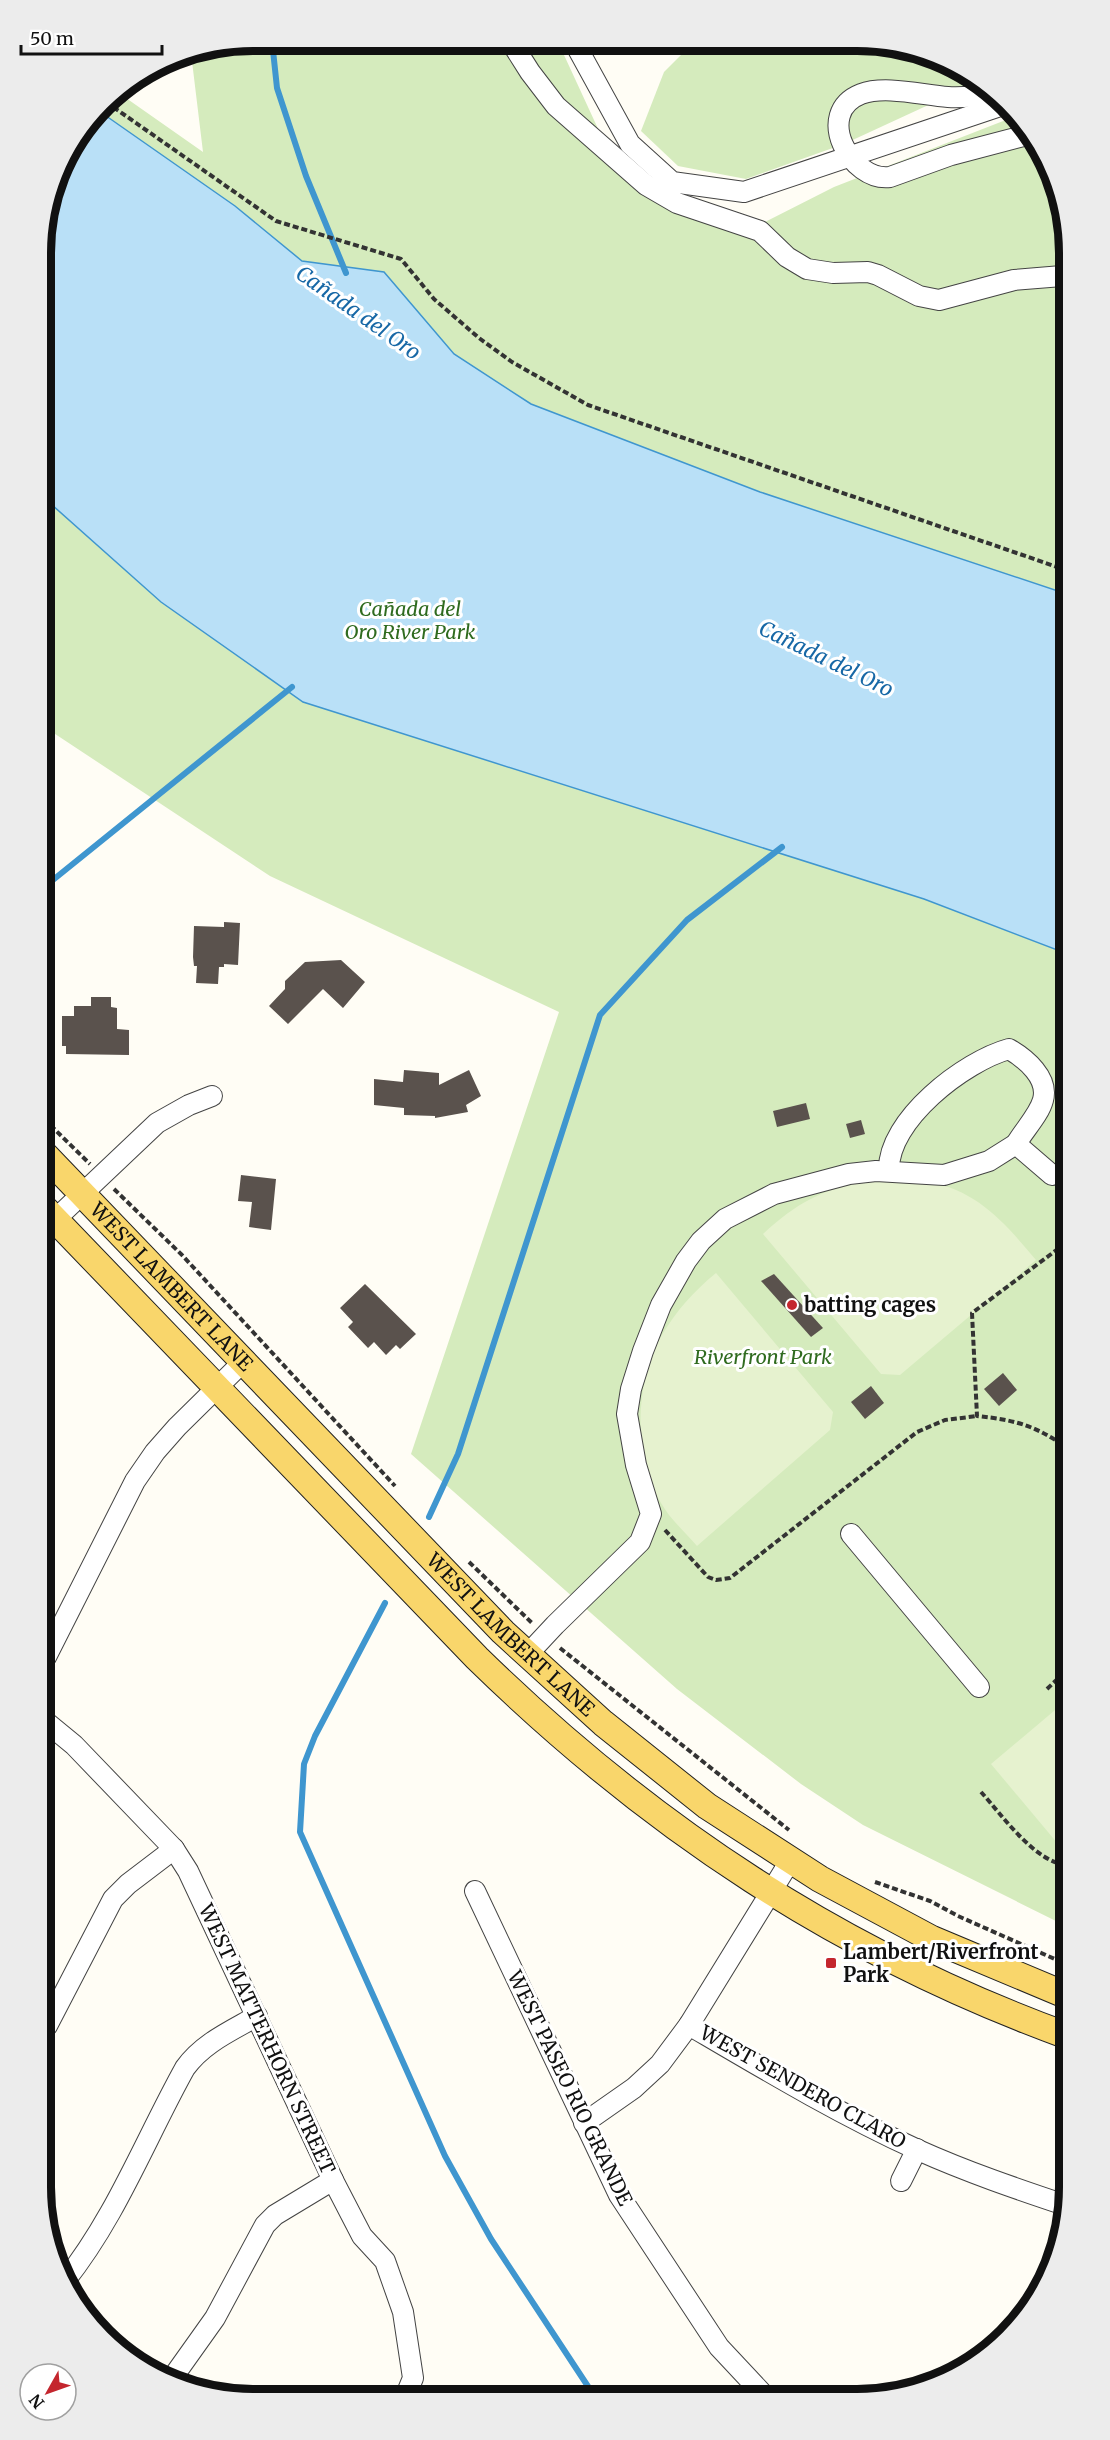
<svg xmlns="http://www.w3.org/2000/svg" width="1110" height="2440" viewBox="0 0 1110 2440" font-family="Merriweather,serif">
  <style>
    .green { fill: #d5ebbd }
    .pitch { fill: #e6f2cf }
    .water { fill: #b9e0f7; stroke: #3f96cf; stroke-width: 1.5 }
    .lines { fill: none; stroke-linecap: round; stroke-linejoin: round }
    .stream { stroke: #3f96cf; stroke-width: 6 }
    .building { fill: #5a524d }
    .minor-casing { stroke: #444; stroke-width: 22 }
    .major-casing { stroke: #222; stroke-width: 28 }
    .path { stroke: #333; stroke-width: 4; stroke-dasharray: 6 3; stroke-linecap: butt }
    .minor { stroke: #fff; stroke-width: 20 }
    .major { stroke: #f9d66b; stroke-width: 26 }
    .poi-dot { fill: #c4262e; stroke: #fff; stroke-width: 2 }
    .labels { text-anchor: middle; stroke-width: 6; stroke-linejoin: round; paint-order: stroke }
    .park-label { font-size: 20px; font-style: italic; fill: #2f6b1f; stroke: #fff }
    .street-label { font-size: 20px; fill: #111; stroke: #fff }
    .poi-label { font-size: 20px; font-weight: bold; fill: #111; stroke: #fff; text-anchor: start }
    .water-label { font-size: 21px; font-style: italic; fill: #1768a6; stroke: #fff }
    .rim { fill: none; stroke: #111; stroke-width: 8 }
  </style>
  <rect width="100%" height="100%" fill="#fffdf5"/>
  <!-- green -->
  <g class="green">
    <path d="M253,41L558,42L600,133L671,201L759,225L834,187L1016,116L1041,146L1062,197L1068,1927L863,1825L801,1784L677,1689L411,1454L559,1012L270,876L43,726L41,238L63,158L116,91L203,152L191,53Z"/>
    <path d="M693,43L898,45L976,83L844,144L746,179L678,166L641,131L664,72Z"/>
  </g>
  <!-- pitch -->
  <g class="pitch">
    <path d="M863,1179C884,1180 908,1178 929,1182C978,1191 1005,1223 1036,1260L900,1375L881,1374L763,1234C799,1201 817,1194 863,1179Z"/>
    <path d="M716,1273L833,1412L830,1430L697,1546C685,1532 670,1519 661,1503C633,1458 634,1382 662,1335C676,1311 694,1291 716,1273Z"/>
    <path d="M1067,1700L1068,1836L1058,1844L991,1764Z"/>
  </g>
  <!-- water -->
  <path class="water" d="M99,111L235,206L302,261L384,272L454,354L531,404L760,492L1064,593L1065,953L924,899L303,702L161,602L42,496L41,238L63,158Z"/>
  <g class="lines">
    <!-- stream -->
    <g class="stream">
      <path d="M272,41L277,88L306,176L346,273"/>
      <path d="M43,888L292,687"/>
      <path d="M429,1517L458,1454L600,1015L687,920L782,847"/>
      <path d="M385,1603L315,1736L304,1764L300,1832L445,2156L491,2239L593,2394"/>
    </g>
  </g>
  <!-- building -->
  <g class="building">
    <path d="M224,922L240,923L238,965L224,964V967H219L218,984L196,983L197,966H194L193,957L194,926L224,927Z"/>
    <path d="M341,960L365,982L343,1008L323,989L288,1024L269,1006L285,989V981L305,962Z"/>
    <path d="M91,997H111V1007L117,1008V1029L129,1030V1055L66,1054V1046H62V1016H74V1006H91Z"/>
    <path d="M404,1070L439,1073V1085L469,1070L481,1096L466,1105L468,1112L435,1118V1116L404,1115V1108L374,1105V1079L403,1082Z"/>
    <path d="M806,1103L810,1119L777,1127L773,1111Z"/>
    <path d="M861,1120L865,1134L850,1138L846,1124Z"/>
    <path d="M241,1175L276,1179L271,1230L249,1227L252,1202L238,1201Z"/>
    <path d="M774,1274L823,1328L811,1337L761,1281Z"/>
    <path d="M365,1284L416,1334L400,1349L396,1345L386,1355L374,1342L368,1348L348,1327L353,1322L340,1308Z"/>
    <path d="M1003,1373L1017,1390L999,1406L984,1389Z"/>
    <path d="M871,1386L884,1403L865,1419L851,1402Z"/>
  </g>
  <g class="lines">
    <!-- minor casing -->
    <g class="minor-casing">
      <g id="minor">
        <path d="M511,42L530,72L556,106L646,185L677,203L760,231L787,257L807,269L833,273L868,272L878,275L919,296L939,300L1014,280L1062,276"/>
        <path d="M574,42L630,144L672,182L744,192L1006,104"/>
        <path d="M998,94C981,96 965,98 948,97C922,95 885,85 861,94C813,113 851,182 890,177L951,155L1031,134"/>
        <path d="M889,1171C887,1120 965,1061 1009,1049C1026,1059 1049,1078 1043,1100C1039,1115 1024,1130 1016,1144"/>
        <path d="M44,1230L157,1123L189,1105L212,1096"/>
        <path d="M851,1534L979,1687"/>
        <path d="M527,1655L555,1625L640,1542L651,1514L636,1465L627,1414L631,1389L643,1351L661,1305L686,1261L701,1241L725,1219L774,1194L849,1174L876,1171L944,1175L989,1161L1016,1144L1052,1175"/>
        <path d="M46,1657L135,1481L155,1452L177,1427L243,1362"/>
        <path d="M46,1722L74,1745L174,1849L188,1871L333,2180L362,2236L385,2261L403,2312L413,2378L406,2395"/>
        <path d="M475,1891L619,2195L719,2347L762,2393"/>
        <path d="M689,2025C764,2069 839,2114 918,2150C967,2172 1017,2189 1068,2206"/>
        <path d="M47,2026L113,1899L128,1884L174,1849"/>
        <path d="M584,2123L634,2088L660,2064L689,2025L790,1861"/>
        <path d="M901,2181L917,2149"/>
        <path d="M64,2282C116,2217 145,2140 185,2068C203,2043 231,2031 257,2016"/>
        <path d="M173,2377L215,2318L265,2225L275,2215L333,2180"/>
      </g>
    </g>
    <!-- major casing -->
    <g class="major-casing">
      <g id="major">
        <path id="s1" d="M44,1154L503,1632L603,1723L707,1806L820,1879L932,1939L1068,1996"/>
        <path d="M44,1208L477,1658C651,1828 840,1953 1068,2036"/>
      </g>
    </g>
    <!-- path -->
    <g class="path">
      <path d="M106,102L276,221L401,259L434,299L479,338L512,362L588,405L1063,569"/>
      <path d="M44,1119L90,1164"/>
      <path d="M114,1189L182,1255L395,1486"/>
      <path d="M1066,1243L972,1313L977,1416C1015,1420 1034,1425 1066,1447"/>
      <path d="M665,1530L708,1577L716,1580L730,1578L917,1432L945,1420L977,1416"/>
      <path d="M469,1562L533,1624"/>
      <path d="M560,1648L789,1830"/>
      <path d="M1047,1689L1067,1670"/>
      <path d="M981,1792C1002,1815 1036,1864 1068,1865"/>
      <path d="M875,1882L930,1901L958,1916L1057,1960L1068,1967"/>
    </g>
    <!-- minor -->
    <use href="#minor" class="minor"/>
    <!-- major -->
    <use href="#major" class="major"/>
  </g>
  <!-- markers -->
  <g class="poi-dot">
    <circle cx="792" cy="1305" r="6"/>
    <rect x="825" y="1957" width="12" height="12" rx="3"/>
  </g>
  <g class="labels">
    <!-- park labels -->
    <g class="park-label">
      <text x="410" y="616">Cañada del<tspan x="410" dy="23">Oro River Park</tspan></text>
      <text x="763" y="1364">Riverfront Park</text>
    </g>
    <!-- street labels -->
    <g class="street-label">
      <text dy="7" stroke="none"><textPath href="#s1" startOffset="184">WEST LAMBERT LANE</textPath></text>
      <text dy="7" stroke="none"><textPath href="#s1" startOffset="670">WEST LAMBERT LANE</textPath></text>
      <text transform="translate(267 2039) rotate(65)" y="7">WEST MATTERHORN STREET</text>
      <text transform="translate(803 2087) rotate(29)" y="7">WEST SENDERO CLARO</text>
      <text transform="translate(570 2088) rotate(64)" y="7">WEST PASEO RIO GRANDE</text>
    </g>
    <!-- poi labels -->
    <g class="poi-label">
      <text x="804" y="1312">batting cages</text>
      <text x="843" y="1959">Lambert/Riverfront<tspan x="843" dy="23">Park</tspan></text>
    </g>
    <!-- water labels -->
    <g class="water-label">
      <text transform="translate(358 313) rotate(35)" y="7">Cañada del Oro</text>
      <text transform="translate(826 659) rotate(26)" y="7">Cañada del Oro</text>
    </g>
  </g>
  <!-- crop -->
  <path d="M0 0H1110V2440H0ZM253 51H857A202 202 0 0 1 1059 253V2187A202 202 0 0 1 857 2389H253A202 202 0 0 1 51 2187V253A202 202 0 0 1 253 51Z" fill="#ececec" fill-rule="evenodd"/>
  <path class="rim" d="M253 51H857A202 202 0 0 1 1059 253V2187A202 202 0 0 1 857 2389H253A202 202 0 0 1 51 2187V253A202 202 0 0 1 253 51Z"/>
  <!-- north arrow -->
  <g transform="translate(48 2392) rotate(230)"><circle r="28" fill="#ffffff" stroke="#a0a0a0" stroke-width="1.5"/>
  <path d="M0-4.5L10 22L0 15L-10 22Z" fill="#c4262e"/>
  <text y="-9" font-size="16" font-weight="bold" text-anchor="middle" fill="#111111">N</text>
  </g>
  <!-- scale -->
  <path d="M21 45v9h141v-9" fill="none" stroke="#111111" stroke-width="3"/>
  <text x="30" y="45" font-size="18" fill="#111111" stroke="#ffffff" stroke-width="4.5" paint-order="stroke">50 m</text>
</svg>
